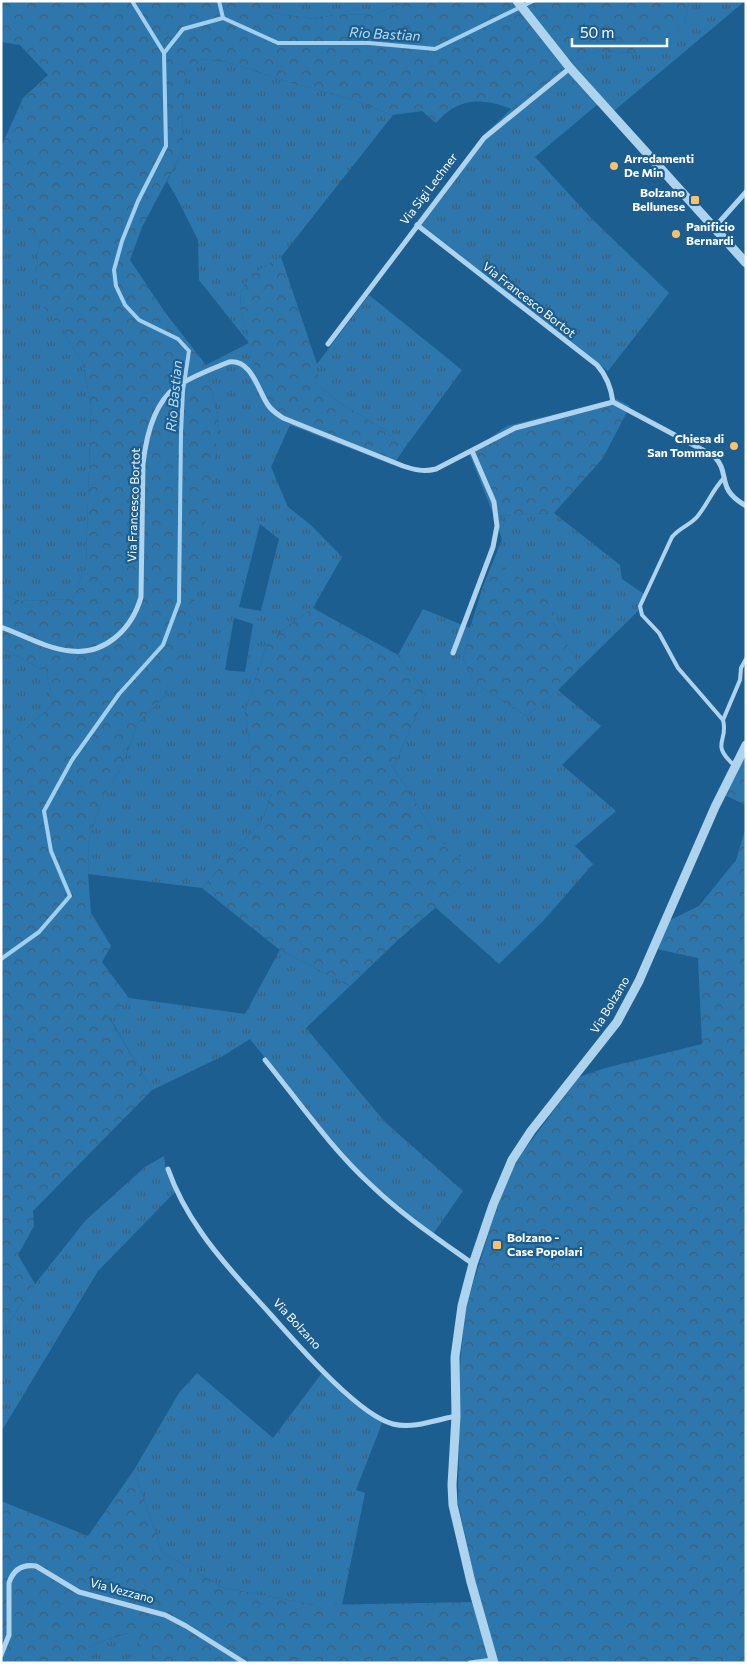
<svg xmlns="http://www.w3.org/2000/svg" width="747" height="1664" viewBox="0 0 747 1664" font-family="Commissioner,sans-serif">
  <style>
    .grass { fill: url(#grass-tufts); fill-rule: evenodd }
    .forest { fill: url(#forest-crowns) }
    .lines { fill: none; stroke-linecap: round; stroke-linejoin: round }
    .stream { stroke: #a0cff0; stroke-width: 4 }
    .service { stroke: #add3ee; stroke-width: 4 }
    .minor { stroke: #add3ee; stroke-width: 5 }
    .tertiary { stroke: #add3ee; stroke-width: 9 }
    .poi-dot { fill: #fec16b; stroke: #1d5e91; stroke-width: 2 }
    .labels { text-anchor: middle; stroke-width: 4.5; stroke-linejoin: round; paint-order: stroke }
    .poi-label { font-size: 12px; font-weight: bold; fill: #fff; stroke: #1d5e91; text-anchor: start }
    .street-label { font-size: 12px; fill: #fff; stroke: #1d5e91 }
    .water-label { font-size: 14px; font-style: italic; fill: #b9dcf5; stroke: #1d5e91 }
  </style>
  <defs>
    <pattern id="grass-tufts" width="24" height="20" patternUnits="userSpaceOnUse" patternTransform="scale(1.25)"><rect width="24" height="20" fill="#2d77ad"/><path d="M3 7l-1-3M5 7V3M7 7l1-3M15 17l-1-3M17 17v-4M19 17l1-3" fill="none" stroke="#3e5f78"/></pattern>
    <pattern id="forest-crowns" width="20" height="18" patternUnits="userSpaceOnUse" patternTransform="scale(1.25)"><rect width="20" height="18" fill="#2d77ad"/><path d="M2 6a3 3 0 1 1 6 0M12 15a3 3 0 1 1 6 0" fill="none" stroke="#3e5f78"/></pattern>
  </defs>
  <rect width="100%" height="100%" fill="#1d5e91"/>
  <!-- grass -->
  <g class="grass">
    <path d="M258,1H408L376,14L334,15L314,19L272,13Z"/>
    <path d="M689,1H745L609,115L599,103L535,157L591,218L669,293L608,371L512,303L414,225L481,138L511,109L570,62L600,51L635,53L685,21Z"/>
    <path d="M202,59L227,62L292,83L354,100L393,115L281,257L251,274L241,291L240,307L262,401L290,425L271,467L288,507L311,525L342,557L313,608L284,629L267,644L245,711L251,753L250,786L271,793L263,819L202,888L88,874L89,838L104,795L122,767L137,724L165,696L219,424L206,365L249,343L199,280L198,240L179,202L167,181L183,150L182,108L186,73ZM260,524L279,539L261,611L239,607ZM234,618L253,624L245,672L225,670Z"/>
    <path d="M1,198L40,242L36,272L63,331L83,363L91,406L86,564L73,599L20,601L1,595Z"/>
    <path d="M369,295L462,370L404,449L385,430L338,402L318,385L317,364Z"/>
    <path d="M554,513L620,565L622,579L644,594L638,611L581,667L552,621L493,562L502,539L494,516Z"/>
    <path d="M423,609L470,628L463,659L475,683L526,716L558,690L601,726L562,765L616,811L575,846L593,864L543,921L499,964L435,907L454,892L474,870L434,835L414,799L393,768L426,694L398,655Z"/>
    <path d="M1,647L47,673L52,705L1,751Z"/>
    <path d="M280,950L350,986L306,1028L385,1122L463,1191L433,1234C408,1214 383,1195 361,1172C321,1130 286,1084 250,1039L221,1057L152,1090L110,1018L129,998L245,1014Z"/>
    <path d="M164,1156L166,1170L175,1192L98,1271L1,1432V1334L35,1284L86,1220L145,1167Z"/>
    <path d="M197,1373L273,1438L322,1373L382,1423L356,1490L365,1493L342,1605H315L224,1588L162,1552L134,1470L179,1393Z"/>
    <path d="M128,1633L162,1663H87L77,1653L97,1643Z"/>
  </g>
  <!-- forest -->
  <g class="forest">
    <path d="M1,1H258L272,13L314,19L334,15L376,14L408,1H689L685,21L666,39L635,53L600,51L570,62L511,109C482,97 457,98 436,123L422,111L393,115L354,100L292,83L227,62L202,59L186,73L182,108L183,150L142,227L130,260L164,311L206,365L219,424L192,622L180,660L165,696L137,724L122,767L104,795L89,838L88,874L91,913L111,946L102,962L129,998L110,1019L152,1090L33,1211L34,1226L18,1255L35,1284L1,1334V751L52,705L47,673L1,647V595L20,601L73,599L86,564L91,406L83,363L63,331L38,300L36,272L40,242L1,198V149L6,136L23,98L48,75L20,45L1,42Z"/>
    <path d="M281,257L317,364L318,385L338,402L385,430L404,449L393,465L290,425L262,402L240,307L241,291L251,274Z"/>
    <path d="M616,399L630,406L603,458L554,513L494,516L469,453L507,426Z"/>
    <path d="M493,562L556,599L552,621L581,667L558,690L526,716L475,683L463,659L470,628L483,586Z"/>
    <path d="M313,608L398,655L426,694L393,768L414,799L434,835L475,870L454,892L399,939L350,986L280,950L202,888L263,819L271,794L250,786L251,753L245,711L267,644L284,629Z"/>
    <path d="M746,750V805L724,795Z"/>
    <path d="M746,827V1663H162L127,1633L97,1643L78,1653L87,1663H1V1501L88,1536L134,1470L162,1552L224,1588L315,1605L480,1602L458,1503L460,1367L465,1310L496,1210L516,1161L579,1077L605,1068L702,1044L698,958L652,948L662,924L699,906L736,860Z"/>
  </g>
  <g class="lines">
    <!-- stream -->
    <g class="stream">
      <path d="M132,1L164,53"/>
      <path d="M219,1L223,18"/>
      <path d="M1,959L39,932L70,896L51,851L44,811L72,760L119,694L163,645L179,602L181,433L183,391L189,351L178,339L139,320L125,305L116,286L114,270L122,241L138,201L166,146L164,53L183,29L223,18L278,43H369L435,49L533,1"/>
    </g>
    <!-- service -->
    <g class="service">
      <path d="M724,478C713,489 707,505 697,517C690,525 679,528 672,537L640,606L642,615L659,633L678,668L723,720C729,742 709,743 735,766"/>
      <path d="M723,720L740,680L741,668L746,659"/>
    </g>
    <!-- minor -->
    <g class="minor">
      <path d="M417,225L597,365C607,376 611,387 613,402L714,456C724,467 722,472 726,485C729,495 738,501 746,506"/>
      <path d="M714,228L746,192"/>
      <path d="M328,344L484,138L570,68"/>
      <path d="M1,627C23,635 47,649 71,651C105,655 132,629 141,597L143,464C146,437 153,404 176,387C192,376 212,369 229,362C252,359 258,391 268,405C272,411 277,414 283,418L403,466C415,470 424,472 436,469L515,428L613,402"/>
      <path d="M453,653L493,547L497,526L494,502L472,451"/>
      <path d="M265,1060C299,1102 331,1148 371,1185C402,1215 438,1239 473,1264"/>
      <path d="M168,1169C176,1192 187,1212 201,1232C222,1263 248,1289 272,1316C297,1344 358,1415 393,1424C413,1429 436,1420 456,1416"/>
      <path d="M1,1655L9,1635V1583C13,1570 22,1564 36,1566L79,1592L165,1615L186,1626L245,1663"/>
      <path d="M470,1663L493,1660"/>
    </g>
    <!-- tertiary -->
    <g class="tertiary">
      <path d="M517,1L570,68L746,263"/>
      <path d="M494,1663L471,1582L453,1505L452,1485L456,1416L455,1357L462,1306L473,1264L493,1205L512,1160L531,1131L617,1022L639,981L715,807L746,745"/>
    </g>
  </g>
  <!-- markers -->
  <g class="poi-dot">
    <circle cx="614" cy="166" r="5"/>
    <rect x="690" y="195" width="10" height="10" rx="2.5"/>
    <circle cx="676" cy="234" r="5"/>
    <circle cx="734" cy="446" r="5"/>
    <rect x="492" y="1240" width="10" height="10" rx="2.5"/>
  </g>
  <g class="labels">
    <!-- poi labels -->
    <g class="poi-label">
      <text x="624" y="163">Arredamenti<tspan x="624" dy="14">De Min</tspan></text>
      <text x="685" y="197" text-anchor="end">Bolzano<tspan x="685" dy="14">Bellunese</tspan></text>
      <text x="686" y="231">Panificio<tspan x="686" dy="14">Bernardi</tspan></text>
      <text x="724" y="443" text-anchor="end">Chiesa di<tspan x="724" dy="14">San Tommaso</tspan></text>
      <text x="507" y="1242">Bolzano -<tspan x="507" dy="14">Case Popolari</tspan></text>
    </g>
    <!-- street labels -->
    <g class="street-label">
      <text transform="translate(429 189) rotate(-53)" y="4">Via Sigi Lechner</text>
      <text transform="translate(529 300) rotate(38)" y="4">Via Francesco Bortot</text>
      <text transform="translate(134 505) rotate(-88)" y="4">Via Francesco Bortot</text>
      <text transform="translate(610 1005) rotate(-59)" y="4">Via Bolzano</text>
      <text transform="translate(297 1324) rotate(47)" y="4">Via Bolzano</text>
      <text transform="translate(122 1591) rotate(15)" y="4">Via Vezzano</text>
    </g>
    <!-- water labels -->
    <g class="water-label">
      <text transform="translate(385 34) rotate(3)" y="5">Rio Bastian</text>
      <text transform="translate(174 396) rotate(-85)" y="5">Rio Bastian</text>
    </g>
  </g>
  <!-- border -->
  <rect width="747" height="1664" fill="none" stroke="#ffffff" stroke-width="5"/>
  <!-- scale -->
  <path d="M572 38v8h95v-8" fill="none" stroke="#ffffff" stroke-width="2.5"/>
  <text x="580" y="38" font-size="15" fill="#ffffff" stroke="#1d5e91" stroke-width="4" paint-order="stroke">50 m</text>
</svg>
